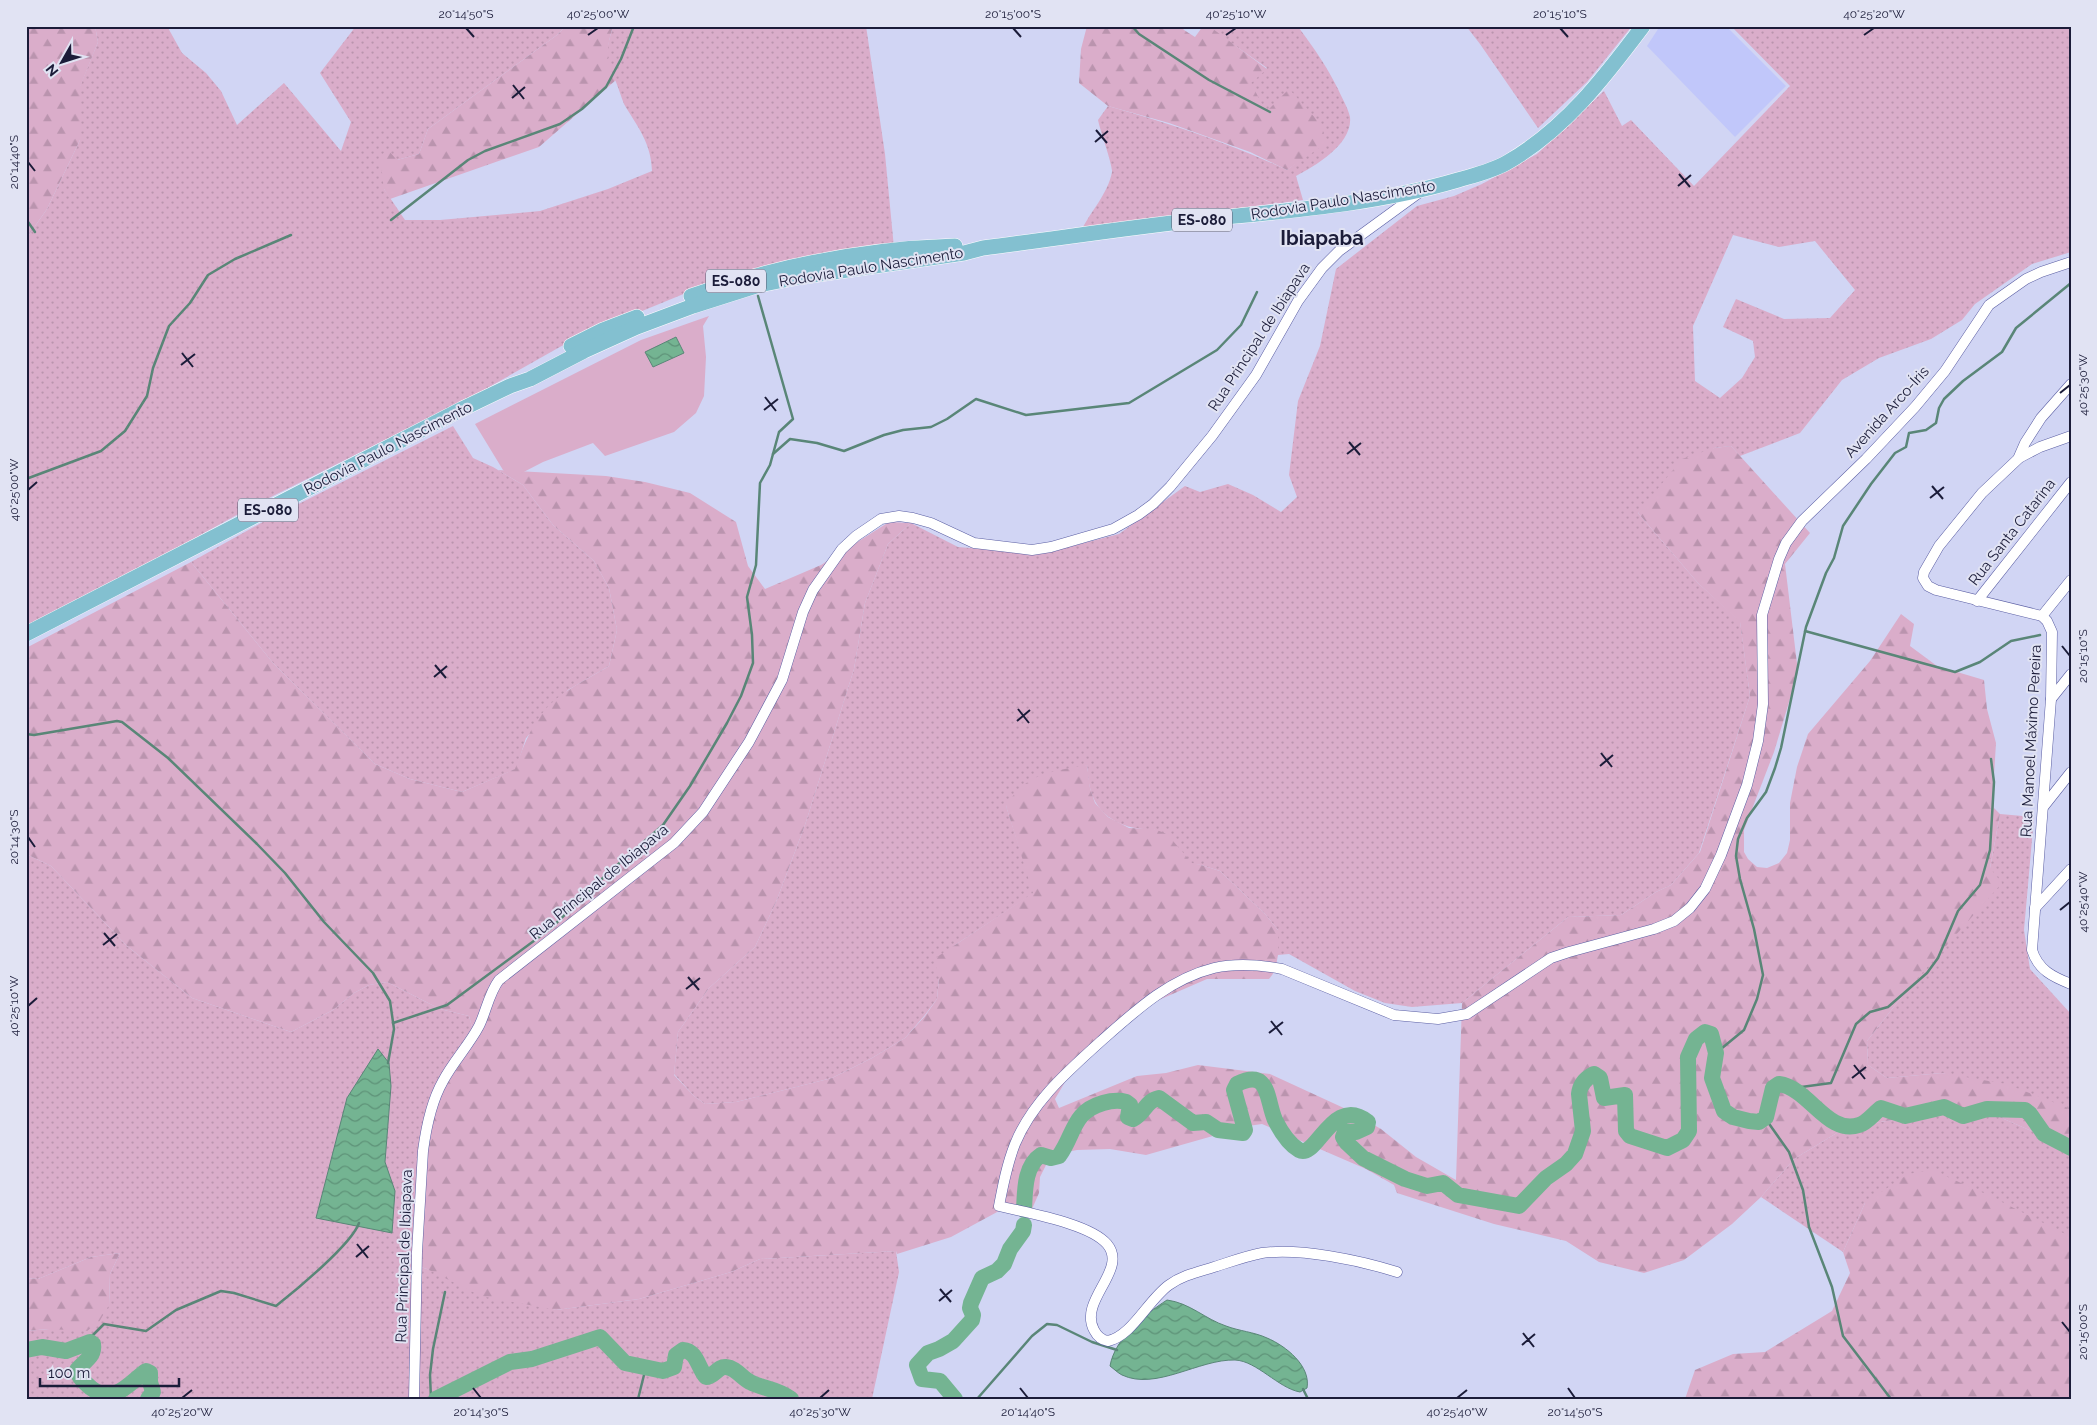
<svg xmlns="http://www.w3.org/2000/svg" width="2097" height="1425" viewBox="0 0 2097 1425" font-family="Raleway,sans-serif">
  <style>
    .built { fill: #c1c7fa }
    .green { fill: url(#green-dots); fill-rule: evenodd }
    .forest { fill: url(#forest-firs) }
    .pitch { fill: #daadca }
    .water { fill: url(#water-waves); stroke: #598677 }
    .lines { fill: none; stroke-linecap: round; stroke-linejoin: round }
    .stream { stroke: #598677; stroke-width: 2.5 }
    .river { stroke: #74b492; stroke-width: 16 }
    .minor-casing { stroke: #5a5ea3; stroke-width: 11 }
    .primary-casing { stroke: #fff; stroke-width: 16 }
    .minor { stroke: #fff; stroke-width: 10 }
    .primary { stroke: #83c0d0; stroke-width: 15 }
    .ticks { fill: none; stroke: #1b1c39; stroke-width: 2 }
    .labels { text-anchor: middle; stroke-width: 4; stroke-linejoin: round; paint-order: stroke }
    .shield { fill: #e1e3f3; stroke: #565871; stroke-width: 1 }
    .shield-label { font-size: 14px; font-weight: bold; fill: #1b1c39 }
    .street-label { font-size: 15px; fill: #1b1c39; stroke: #e1e3f3 }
    .district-label { font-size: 20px; font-weight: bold; fill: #1b1c39; stroke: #e1e3f3 }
    .neatline { fill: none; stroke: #1b1c39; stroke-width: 2 }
    .ticks-label { font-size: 12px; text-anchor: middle; fill: #1b1c39 }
  </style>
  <defs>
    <pattern id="green-dots" width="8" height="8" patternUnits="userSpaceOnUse" patternTransform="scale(1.25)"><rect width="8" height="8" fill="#daadca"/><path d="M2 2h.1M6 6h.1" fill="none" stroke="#ba94ae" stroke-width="1.8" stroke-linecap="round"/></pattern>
    <pattern id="forest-firs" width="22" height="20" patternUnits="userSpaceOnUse" patternTransform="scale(1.25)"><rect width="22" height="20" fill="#daadca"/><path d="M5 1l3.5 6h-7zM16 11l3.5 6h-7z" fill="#ba94ae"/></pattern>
    <pattern id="water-waves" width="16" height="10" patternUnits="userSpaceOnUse" patternTransform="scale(1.25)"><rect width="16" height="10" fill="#74b492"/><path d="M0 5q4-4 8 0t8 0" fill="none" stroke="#5e9278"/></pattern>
  </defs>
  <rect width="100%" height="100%" fill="#d1d5f4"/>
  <!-- built -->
  <path class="built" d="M1660,26H1726L1786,86L1735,137L1647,46Z"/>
  <!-- green -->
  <g class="green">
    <path d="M95,26H167L182,53L206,73L221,91L237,125L284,83L341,151L351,122L320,73L356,26H566L557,35L428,129L419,154L397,160L384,189L405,220H440L540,211L608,189L652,171C651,142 638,128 624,104C621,97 619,89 616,82C613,74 608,69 607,61C606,49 610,37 613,26H866L885,154L894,248L703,286L574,339L475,395L253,506L133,572L26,626V239L47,209L80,140V86L98,42Z"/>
    <path d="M1207,26H1300L1299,28C1314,48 1327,67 1338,89C1342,98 1348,108 1350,117C1353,144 1315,166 1296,176L1303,200L1208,212L1081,231C1090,212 1108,194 1112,172C1113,166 1100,130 1098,120L1108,106C1169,123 1229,143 1287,170L1304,157L1275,104L1266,113L1250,83L1267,68Z"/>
    <path d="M1466,26H1632L1587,82L1538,128L1480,44Z"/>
    <path d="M1731,26H2071V252L2032,264L1975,304L1962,320L1931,339L1879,358L1842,380L1800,433L1740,456L1731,446L1714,448L1638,513L1698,583L1740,621L1750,696L1699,853L1671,885L1656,892L1621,915L1568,917L1462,1003L1412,1007L1385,1003L1355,991L1289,954L1278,955V930L1265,914L1220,871L1201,865L1192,864L1154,829C1126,831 1097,818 1090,788C1088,781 1088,772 1087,765L1006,806L1034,893L955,945L939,978L937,999L925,1015L905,1038L872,1058L832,1078L736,1102L705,1104L694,1096L674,1074L678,1032L709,988L755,947L776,902L805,825L854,669L865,603L888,544L911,523L958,547L1041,554L1119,534L1185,486L1200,492L1228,484L1253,495L1281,512L1297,497L1289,475L1298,401L1320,346L1336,269L1417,206L1454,196L1482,184L1537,154L1604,91L1622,126L1631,120L1694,186L1790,86ZM1733,235L1779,247L1815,241L1855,290L1830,318L1784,319L1736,299L1723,327L1753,341L1755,357L1742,378L1720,398L1695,381L1693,326Z"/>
    <path d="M453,426L473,458L493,467L523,485L553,525L594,561L609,588L617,630L609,666L568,690L526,738L516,769L462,792L410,779L375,764L273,663L191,562L261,523Z"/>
    <path d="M2000,814L2034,817L2024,930L2030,969L2071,1014V1109L1942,1073L1887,1078L1868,1065L1867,1041L1907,990L1990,868Z"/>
    <path d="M26,854L51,866L127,946L192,998L291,1032L333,1010L354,993L369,985L387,982L440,1009L469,1016L475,1038L408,1263L556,1310L639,1299L731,1272L760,1259L896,1251L899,1272L872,1399H30L26,1396V1331L49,1329L109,1305L110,1274L120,1253L91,1257L38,1279L26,1278ZM378,1049L391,1086L385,1162Z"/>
    <path d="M1990,1113L2071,1148V1237L1865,1203L1843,1252L1761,1197L1794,1159L1845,1128L1916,1116Z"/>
  </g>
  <!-- forest -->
  <g class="forest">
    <path d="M26,26H95L98,42L80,87V140L47,209L26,239Z"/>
    <path d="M566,26H613C607,46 604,62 616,80L539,147L390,199L384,189L380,156L388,150L397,160L419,154L428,129L557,35Z"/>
    <path d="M1087,26H1181L1184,30L1195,37L1203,26L1213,29L1267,69L1251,83L1266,112L1289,89L1317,120L1328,142L1287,170L1250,152L1169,123L1108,106L1079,83L1081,49Z"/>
    <path d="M1731,446L1810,533L1785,564L1798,672L1774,752L1744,830V852L1748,859L1757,867L1767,868L1779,863L1787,853L1790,840V803L1797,767L1808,734L1870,661L1901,614L1914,624L1910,646L1937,666L1984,680L1987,709L1996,743L1993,792L1994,808L2000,814L1990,868L2002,883L1907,990L1867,1041L1868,1065L1887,1078L1942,1073L2006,1084L2071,1109V1148L1990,1113L1916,1116L1845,1128L1794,1159L1761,1197L1732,1224L1684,1260L1644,1273L1599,1262L1566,1241L1494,1224L1397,1193L1394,1185L1366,1169L1262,1124L1248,1126L1146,1155L1110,1149L1077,1150L1056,1154L1046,1165L1040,1177L1039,1193L1032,1209L999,1211L951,1237L897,1254L896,1251L760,1259L731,1272L639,1299L556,1310L481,1296L427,1269L408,1263V1228L438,1095L475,1038L469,1016L440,1009L387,982L369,985L354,993L333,1010L291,1032L192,998L127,946L51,866L26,854V648L191,562L273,663L375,764L410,779L462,792L515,769C523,748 530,727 545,710C561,691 588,679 609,666L617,630L609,588L594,561L553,525L523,485L498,470L606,476L645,482L690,493L736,522L748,566L765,589L821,565L889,522L911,523L888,544L865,603L854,669L805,825L776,902L755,947L709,988L678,1032L674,1075L694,1096L705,1104L736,1102L832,1078L872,1058L905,1038L925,1016L937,999L939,978L934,959L1033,893L1006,806C1026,772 1052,772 1087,765L1090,788L1095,803L1108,817L1129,828L1154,829L1167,834L1192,863L1201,865L1220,871L1265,914L1278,930V955L1275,971L1269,979H1207L1145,1006L1068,1077L1055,1099L1059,1108L1137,1076L1166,1073L1198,1065L1270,1074L1346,1109L1381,1129L1416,1157L1456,1180L1462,1003L1568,917L1621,915L1656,892L1671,885L1700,852L1750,696L1740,622L1698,583L1638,513L1682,459L1714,448Z"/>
    <path d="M1932,1170L1988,1195L2071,1237V1399H1685L1695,1370L1733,1354L1765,1352L1832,1311L1850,1273L1843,1252L1865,1203L1908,1174Z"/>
    <path d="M120,1253L110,1274L109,1305L99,1322L87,1331L49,1329L26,1331V1278L38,1279L91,1257Z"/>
  </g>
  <!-- pitch -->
  <path class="pitch" d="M709,316L703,326L706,357L704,396L696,413L674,432L605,456L593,443L543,462L512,478L503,470L475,424L641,340Z"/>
  <!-- water -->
  <g class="water">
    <path d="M676,337L684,353L653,367L645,352Z"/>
    <path d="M378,1049L389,1063L391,1086L385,1162L395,1191L392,1233L316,1218L347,1098Z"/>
    <path d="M1167,1300C1190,1303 1205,1319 1226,1326C1239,1331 1254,1332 1267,1338C1286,1346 1311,1366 1307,1388L1300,1392C1278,1388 1257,1361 1235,1360C1199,1359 1156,1391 1122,1375C1118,1373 1114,1369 1110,1366C1115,1338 1144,1315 1167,1300Z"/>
  </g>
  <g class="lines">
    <!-- stream -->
    <g class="stream">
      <path d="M1132,26L1139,34L1209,80L1270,112"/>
      <path d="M26,219L35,232"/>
      <path d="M391,220L468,160L485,151L560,124L582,109L606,87L621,59L634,26"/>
      <path d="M773,454L790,439L817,443L844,451L884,435L903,430L931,427L947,419L976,399L1026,415L1129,403L1217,350L1241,325L1257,292"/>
      <path d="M26,479L101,451L125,431L147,396L153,368L169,326L190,303L208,275L235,259L291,235"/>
      <path d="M1805,631L1955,672L1980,662L2011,641L2040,635"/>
      <path d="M26,734L34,735L117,721L122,722L168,758L257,844L285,873L324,922L373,973L390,1001L394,1029L388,1063"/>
      <path d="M393,1023L447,1005L550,929L607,874L663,825L690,786L727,723L741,696L753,663L752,635L747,597L756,565L760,483L770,465L779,432L793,419L758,296"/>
      <path d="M1716,1053L1744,1030L1757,999L1763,975L1754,929L1740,879L1736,856L1738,839L1747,818L1766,792L1775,768L1781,748L1806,627L1826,573L1834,558L1843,526L1871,484L1895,453L1906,447L1909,433L1926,430L1936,423L1939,408L1944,399L1963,381L2002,352L2016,328L2071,283"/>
      <path d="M1794,1088L1831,1083L1856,1024L1870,1012L1888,1007L1927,973L1938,958L1958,911L1980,885L1990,850L1994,782L1991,759"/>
      <path d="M1765,1118L1789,1152L1803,1190L1809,1227L1832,1287L1843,1336L1891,1399"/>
      <path d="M85,1343L104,1324L146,1331L176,1310L221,1291L234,1293L276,1306C295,1291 352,1244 359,1223"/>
      <path d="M1303,1389L1308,1399"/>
      <path d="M431,1399L430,1375L433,1349L445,1292"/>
      <path d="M638,1399L646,1367"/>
      <path d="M977,1399L1032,1336L1047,1324L1057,1325L1092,1342L1117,1350"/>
    </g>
    <!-- river -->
    <g class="river">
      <path d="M1024,1210C1025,1192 1024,1166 1041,1155L1051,1158L1059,1156C1075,1134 1072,1112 1103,1103C1110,1101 1119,1100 1126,1102L1130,1105L1128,1117L1133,1119C1145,1113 1145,1101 1159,1098L1193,1123L1206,1122L1218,1130L1243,1133L1245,1130L1234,1090L1237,1084C1270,1068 1266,1099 1275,1120C1280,1130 1289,1144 1299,1150C1317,1160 1332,1094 1368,1122L1367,1127L1356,1132H1345L1343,1137L1347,1143L1363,1158L1405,1179L1427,1186L1443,1183L1458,1195L1519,1206L1546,1178L1566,1164L1575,1154L1583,1131L1579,1094C1580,1085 1586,1078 1594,1074L1600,1078L1604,1098L1625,1095L1626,1131L1630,1136L1667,1148L1683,1140L1689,1131L1688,1057L1696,1039L1705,1032L1711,1034L1716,1053L1712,1078L1724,1111L1733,1117L1749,1121L1759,1122L1766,1117L1773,1088L1779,1084C1809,1088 1828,1136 1859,1125C1867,1123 1874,1113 1881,1108L1905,1116L1944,1107L1963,1116L1987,1109L2025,1110L2030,1114L2044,1134L2071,1148"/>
      <path d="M26,1350L42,1347L66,1351L90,1342L93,1344C95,1357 85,1360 77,1370C78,1377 85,1383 91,1388C114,1406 129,1383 146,1371L150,1373V1382L153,1392L148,1399"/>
      <path d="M436,1399L510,1362L532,1359L600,1337L625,1363L663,1371L674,1367L676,1355L683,1350C697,1351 698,1368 706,1377C714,1377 718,1366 726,1367C736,1368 742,1378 750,1382C763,1389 776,1388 791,1399"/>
      <path d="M955,1399L940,1381L922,1379L917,1365L928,1353L939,1349L953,1341L972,1320L973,1315L970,1308L971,1303L982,1278L997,1271L1004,1264L1010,1249L1023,1231L1024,1225"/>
    </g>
    <!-- minor casing -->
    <g class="minor-casing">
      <g id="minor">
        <path d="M2071,384L2041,418L2025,443L2018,459L1982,493L1939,546L1924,572L1923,578L1928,586L1936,590L2042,616L2047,621L2052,632L2051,699L2032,950C2038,970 2053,977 2071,984"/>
        <path d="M2019,458L2040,447L2071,436"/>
        <path d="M1977,601L2071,482"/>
        <path d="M2042,616L2071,580"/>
        <path d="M2051,699L2071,674"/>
        <path d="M2044,806L2071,772"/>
        <path d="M2035,908L2071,869"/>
        <path d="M1397,1272C1359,1260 1301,1248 1262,1253C1246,1256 1230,1262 1214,1267C1198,1272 1183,1275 1169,1285C1148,1300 1132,1336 1108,1341C1101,1340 1097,1336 1094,1330C1078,1300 1129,1270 1107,1244C1089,1223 1026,1213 999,1206C1003,1185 1007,1164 1015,1144C1032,1102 1068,1071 1100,1042C1134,1012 1169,979 1214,968C1236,963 1261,965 1282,969L1394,1015L1438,1019L1467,1014L1551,958L1569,952L1654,929L1674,921L1690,908L1705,889L1721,855L1747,785L1758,741L1763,704L1762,615L1779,559L1786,543L1802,521L1866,459L1915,407L1945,371L1989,305L2026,279L2041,272L2071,262"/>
        <path d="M414,1399L417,1252L423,1151C426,1128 431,1102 443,1081C453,1062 469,1045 479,1026C486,1012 489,993 499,980L674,843L703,812L749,742L782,680L803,612L813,590L842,549L856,536L881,519L899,516L913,518L931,523L974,543L1032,550L1051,547L1113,529L1138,515L1153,504L1170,487L1212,436L1256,375L1298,301L1322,268L1339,251L1420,192"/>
      </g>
    </g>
    <!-- primary casing -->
    <g class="primary-casing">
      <g id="primary">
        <path d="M691,296C776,266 865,249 955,246"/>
        <path d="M571,346L603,330L637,317"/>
        <path d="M26,634L462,409L510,386L530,379L584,351L637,327L693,306L759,285L799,277L964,253L983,248C1061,238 1138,226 1216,218C1297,210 1380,203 1458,180C1475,175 1493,171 1508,162C1565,129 1604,78 1643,26"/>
      </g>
    </g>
    <!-- minor -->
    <use href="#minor" class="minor"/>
    <!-- primary -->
    <use href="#primary" class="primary"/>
  </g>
  <!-- ticks -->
  <path class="ticks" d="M466,28L474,37M1013,28L1021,37M1560,28L1568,37M588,35L598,28M1226,35L1236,28M1864,35L1874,28M513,85L524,99M512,98L525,87M1096,130L1107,143M1095,142L1108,131M28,162L35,171M1679,174L1690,187M1678,186L1691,175M182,353L193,367M181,365L195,354M2060,393L2070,385M765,397L776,411M764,410L778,399M1349,442L1360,455M1347,454L1361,443M1932,486L1943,499M28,490L37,482M1930,498L1944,487M2062,646L2070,656M435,665L446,678M434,677L447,666M1018,709L1029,723M1017,721L1030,710M1601,753L1612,767M1600,766L1613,755M28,837L35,847M2060,910L2070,902M104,933L115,946M103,945L117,934M688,977L699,990M686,989L700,978M28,1006L37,998M1271,1021L1282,1035M1269,1033L1283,1022M1854,1065L1865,1079M1852,1078L1866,1067M357,1244L368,1258M356,1257L369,1246M940,1289L951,1302M939,1301L952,1290M2062,1322L2070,1332M1523,1333L1534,1347M1522,1345L1535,1334M473,1388L481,1398M1020,1388L1028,1398M1568,1388L1575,1398M182,1398L192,1390M820,1398L829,1390M1457,1398L1467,1390"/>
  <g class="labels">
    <!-- shield labels -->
    <g class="shield">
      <rect x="1172" y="208.5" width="60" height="23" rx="4"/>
      <rect x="706" y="269.5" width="60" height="23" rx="4"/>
      <rect x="238" y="498.5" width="60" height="23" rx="4"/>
    </g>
    <g class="shield-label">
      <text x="1202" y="225">ES-080</text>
      <text x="736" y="286">ES-080</text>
      <text x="268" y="515">ES-080</text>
    </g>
    <!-- street labels -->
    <g class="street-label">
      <text transform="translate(1343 200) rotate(-9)" y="5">Rodovia Paulo Nascimento</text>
      <text transform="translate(871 267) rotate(-9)" y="5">Rodovia Paulo Nascimento</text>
      <text transform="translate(1259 337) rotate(-57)" y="5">Rua Principal de Ibiapava</text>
      <text transform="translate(1887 412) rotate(-48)" y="5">Avenida Arco-Íris</text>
      <text transform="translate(388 448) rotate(-27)" y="5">Rodovia Paulo Nascimento</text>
      <text transform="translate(2012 532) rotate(-52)" y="5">Rua Santa Catarina</text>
      <text transform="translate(2031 741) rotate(-87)" y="5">Rua Manoel Máximo Pereira</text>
      <text transform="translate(599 882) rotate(-39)" y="5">Rua Principal de Ibiapava</text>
      <text transform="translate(404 1256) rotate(-88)" y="5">Rua Principal de Ibiapava</text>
    </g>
    <!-- district labels -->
    <g class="district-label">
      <text x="1322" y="245">Ibiapaba</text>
    </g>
  </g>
  <!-- border -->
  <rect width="2097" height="1425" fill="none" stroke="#e1e3f3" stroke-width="55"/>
  <!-- north arrow -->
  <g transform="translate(62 62) rotate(231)" stroke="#e1e3f3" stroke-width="4" paint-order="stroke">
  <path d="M0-4L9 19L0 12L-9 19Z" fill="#1b1c39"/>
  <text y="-8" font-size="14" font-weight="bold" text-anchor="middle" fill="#1b1c39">N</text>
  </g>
  <!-- scale -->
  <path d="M40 1378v8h139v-8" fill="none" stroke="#1b1c39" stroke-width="2.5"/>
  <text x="48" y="1378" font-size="15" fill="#1b1c39" stroke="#e1e3f3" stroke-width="4" paint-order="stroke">100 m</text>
  <rect x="28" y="28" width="2042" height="1370" class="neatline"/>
  <g class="ticks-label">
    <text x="466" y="18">20°14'50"S</text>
    <text x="598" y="18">40°25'00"W</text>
    <text x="1013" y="18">20°15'00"S</text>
    <text x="1236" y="18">40°25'10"W</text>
    <text x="1560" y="18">20°15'10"S</text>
    <text x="1874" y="18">40°25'20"W</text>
    <text transform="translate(14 162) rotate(-90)" y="4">20°14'40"S</text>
    <text transform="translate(2083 385) rotate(-90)" y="4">40°25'30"W</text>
    <text transform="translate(14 490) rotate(-90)" y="4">40°25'00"W</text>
    <text transform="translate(2083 656) rotate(-90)" y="4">20°15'10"S</text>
    <text transform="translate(14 837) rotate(-90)" y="4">20°14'30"S</text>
    <text transform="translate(2083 902) rotate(-90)" y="4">40°25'40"W</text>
    <text transform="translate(14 1006) rotate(-90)" y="4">40°25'10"W</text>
    <text transform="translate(2083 1332) rotate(-90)" y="4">20°15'00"S</text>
    <text x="182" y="1416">40°25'20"W</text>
    <text x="481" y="1416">20°14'30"S</text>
    <text x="820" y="1416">40°25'30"W</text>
    <text x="1028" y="1416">20°14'40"S</text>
    <text x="1457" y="1416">40°25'40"W</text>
    <text x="1575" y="1416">20°14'50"S</text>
  </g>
</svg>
